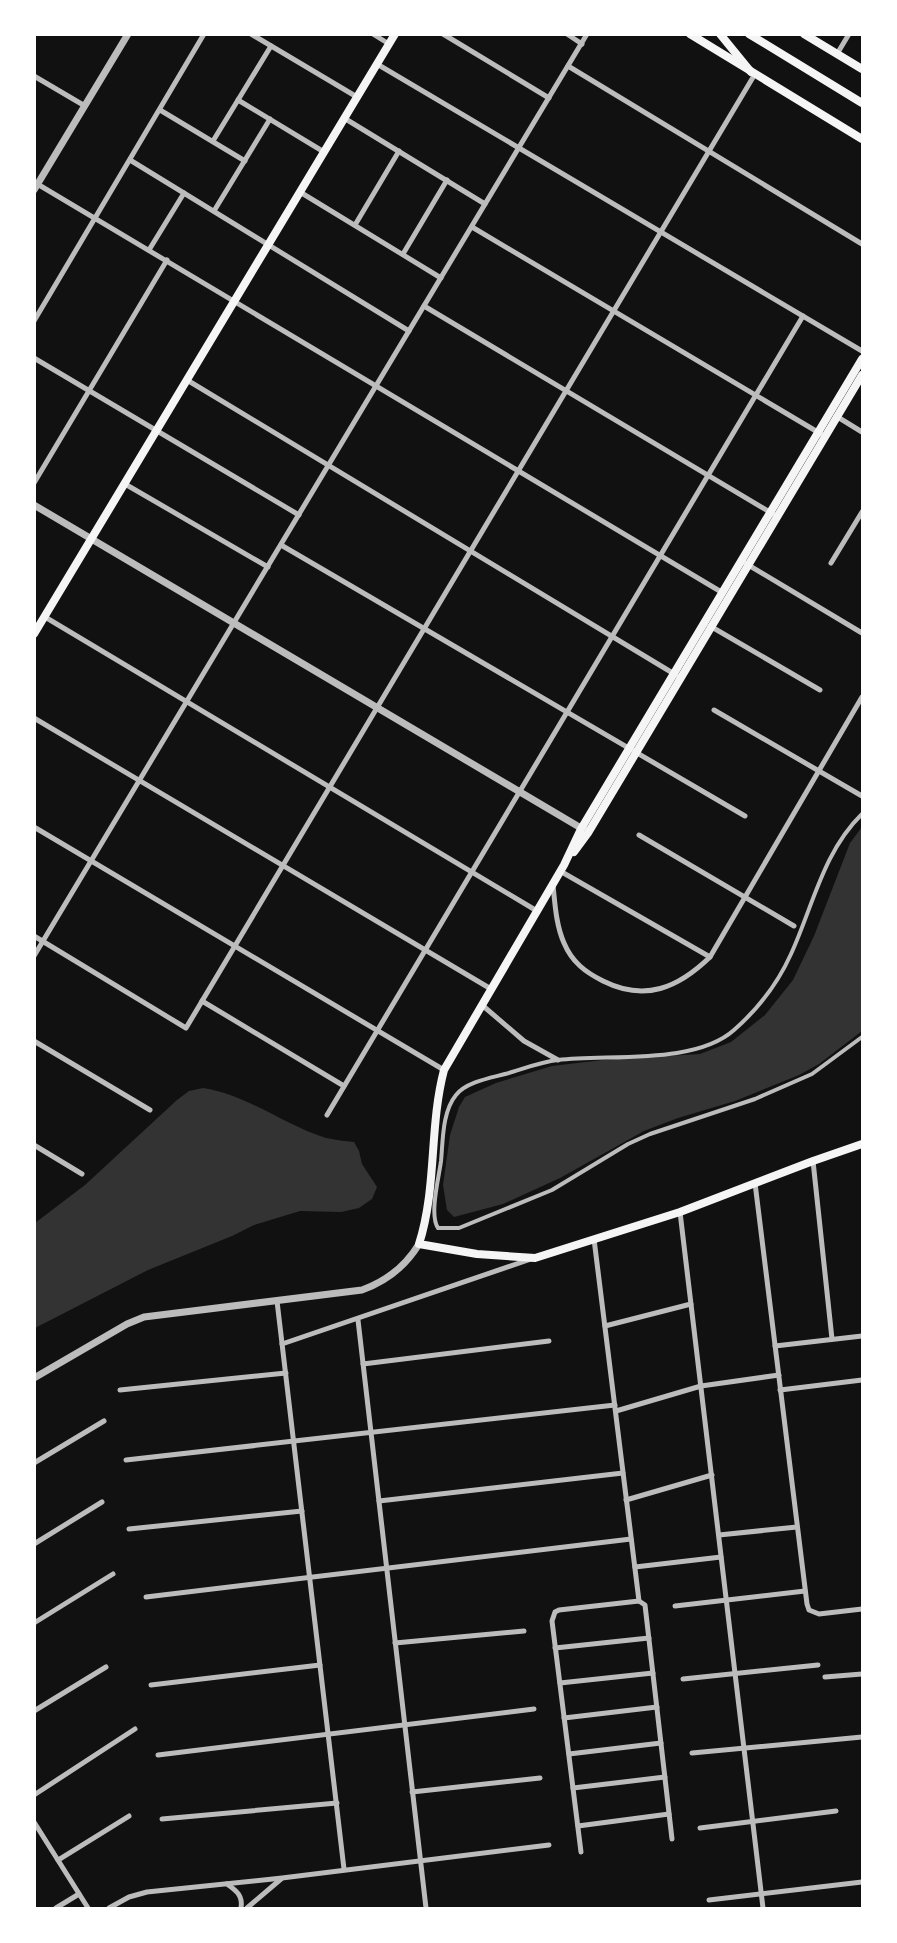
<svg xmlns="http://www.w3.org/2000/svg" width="897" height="1943" viewBox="0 0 897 1943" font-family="'Exo 2',sans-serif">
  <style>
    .water { fill: #333 }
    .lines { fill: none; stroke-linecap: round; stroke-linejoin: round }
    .pedestrian { stroke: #bcbcbc; stroke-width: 4 }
    .minor { stroke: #bcbcbc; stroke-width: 5 }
    .tertiary { stroke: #bcbcbc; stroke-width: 7 }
    .secondary { stroke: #f5f5f5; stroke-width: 8 }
    .primary { stroke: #f5f5f5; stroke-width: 8 }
    .trunk { stroke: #f5f5f5; stroke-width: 8 }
  </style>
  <rect width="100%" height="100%" fill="#111"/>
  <!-- water -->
  <g class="water">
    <path d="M862,827V1031L819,1064L799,1075L735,1101L678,1118L644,1131L560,1178L503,1204L454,1217L447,1210L443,1185L450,1135L459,1107L465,1097L496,1083L552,1066L603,1060L700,1054L731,1042L765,1015L793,980L814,936L850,843Z"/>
    <path d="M203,1088C248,1095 284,1125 326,1138C335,1140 345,1141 354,1142L359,1151L362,1164L377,1187L372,1199L359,1208L341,1212L300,1211L254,1225L232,1236L148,1270L35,1328V1223L85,1185L177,1100L189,1091Z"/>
  </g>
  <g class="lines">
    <!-- pedestrian -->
    <path class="pedestrian" d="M862,814C823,852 813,906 791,954C778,983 758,1009 734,1030C695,1065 609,1054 558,1060C540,1062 523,1069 505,1074C490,1078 466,1082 456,1095C442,1112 443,1141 441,1161C439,1177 429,1215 438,1228H459L552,1190L628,1144L650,1134L755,1099L812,1074L862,1037"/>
    <!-- minor -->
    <g class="minor">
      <path d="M251,34L357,97"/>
      <path d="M373,34L389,44"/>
      <path d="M443,34L549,98"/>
      <path d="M567,34L582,44"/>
      <path d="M837,54L849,34"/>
      <path d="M377,64L862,351"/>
      <path d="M568,66L862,244"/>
      <path d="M34,76L85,106"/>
      <path d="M238,100L324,152"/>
      <path d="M160,110L245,161"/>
      <path d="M344,118L485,204"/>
      <path d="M213,141L271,46"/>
      <path d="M130,160L409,331"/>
      <path d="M34,182L723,593"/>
      <path d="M300,192L441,278"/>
      <path d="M214,211L270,119"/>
      <path d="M355,225L399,151"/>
      <path d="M472,227L821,434"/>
      <path d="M149,250L184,193"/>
      <path d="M403,254L447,180"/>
      <path d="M424,306L773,514"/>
      <path d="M34,321L204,34"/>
      <path d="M34,358L299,515"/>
      <path d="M187,380L676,675"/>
      <path d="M836,416L862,432"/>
      <path d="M34,483L167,260"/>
      <path d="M125,484L268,567"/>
      <path d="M281,545L745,816"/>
      <path d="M745,563L862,633"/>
      <path d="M831,563L862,512"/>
      <path d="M45,617L537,911"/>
      <path d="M710,626L820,690"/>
      <path d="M714,710L862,796"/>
      <path d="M34,718L491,989"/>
      <path d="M34,827L444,1070"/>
      <path d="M639,835L794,926"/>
      <path d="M560,871L710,957"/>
      <path d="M553,885C555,904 556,925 564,943C572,962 585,972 603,981C645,1002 678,988 710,957L862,697"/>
      <path d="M34,936L186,1028L755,74"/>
      <path d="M34,956L587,34"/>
      <path d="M202,1001L344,1086"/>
      <path d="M482,1005L524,1041L558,1060"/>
      <path d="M34,1041L150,1110"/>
      <path d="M327,1115L803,316"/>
      <path d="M34,1145L82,1174"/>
      <path d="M813,1161L832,1339"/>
      <path d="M755,1183L807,1604L809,1610L819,1614L862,1609"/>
      <path d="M680,1212L763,1908"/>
      <path d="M594,1239L639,1601"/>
      <path d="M277,1301L344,1869"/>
      <path d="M358,1320L426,1908"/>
      <path d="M605,1326L691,1304"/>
      <path d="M282,1344L531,1259"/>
      <path d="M775,1346L862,1336"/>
      <path d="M363,1364L549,1341"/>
      <path d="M120,1390L286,1373"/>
      <path d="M780,1390L862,1380"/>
      <path d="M616,1411L701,1386L779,1375"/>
      <path d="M126,1460L615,1405"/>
      <path d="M34,1463L104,1421"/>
      <path d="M626,1500L712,1475"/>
      <path d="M379,1501L623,1473"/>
      <path d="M129,1529L302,1511"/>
      <path d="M719,1535L797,1527"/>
      <path d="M34,1544L102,1502"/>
      <path d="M635,1567L721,1557"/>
      <path d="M146,1597L631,1539"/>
      <path d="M675,1606L805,1591"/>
      <path d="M34,1623L113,1574"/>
      <path d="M395,1643L524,1631"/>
      <path d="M555,1648L649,1638"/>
      <path d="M825,1677L862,1674"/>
      <path d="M683,1679L818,1665"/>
      <path d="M560,1683L653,1673"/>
      <path d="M151,1685L320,1665"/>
      <path d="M34,1711L106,1667"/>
      <path d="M564,1718L657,1707"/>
      <path d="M692,1753L862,1737"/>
      <path d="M569,1754L661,1743"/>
      <path d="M158,1755L534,1709"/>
      <path d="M573,1788L665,1777"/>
      <path d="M412,1792L540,1778"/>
      <path d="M34,1795L135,1729"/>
      <path d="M162,1819L337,1803"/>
      <path d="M34,1822L88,1908"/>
      <path d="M578,1826L669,1814"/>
      <path d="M700,1828L836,1811"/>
      <path d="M581,1852L552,1621L555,1612L559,1610L639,1601L645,1605L672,1839"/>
      <path d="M58,1860L129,1816"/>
      <path d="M227,1884C237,1891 243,1896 241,1908"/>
      <path d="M709,1900L862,1882"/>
      <path d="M56,1908L79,1894"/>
      <path d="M109,1908L129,1897L147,1892L282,1878L549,1845"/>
      <path d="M247,1908L281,1879"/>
    </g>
    <!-- tertiary -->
    <g class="tertiary">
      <path d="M34,190L128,34"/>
      <path d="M34,505L586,831"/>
      <path d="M34,1378L127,1324L144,1317L362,1290C387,1281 405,1267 419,1244"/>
    </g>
    <!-- secondary -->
    <g class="secondary">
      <path d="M862,359L581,829L564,865L444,1070C429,1127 437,1188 419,1244L477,1254L535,1258L680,1212L813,1161L862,1144"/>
      <path d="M34,634L395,34"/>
      <path d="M574,852L588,833L862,375"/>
    </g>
    <!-- primary -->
    <g class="primary">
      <path d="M690,34L862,139"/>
      <path d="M804,34L862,69"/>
    </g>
    <!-- trunk -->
    <g class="trunk">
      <path d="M720,34L751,72"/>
      <path d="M749,34L862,103"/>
    </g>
  </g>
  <!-- border -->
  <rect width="897" height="1943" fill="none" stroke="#ffffff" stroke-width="72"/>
</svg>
